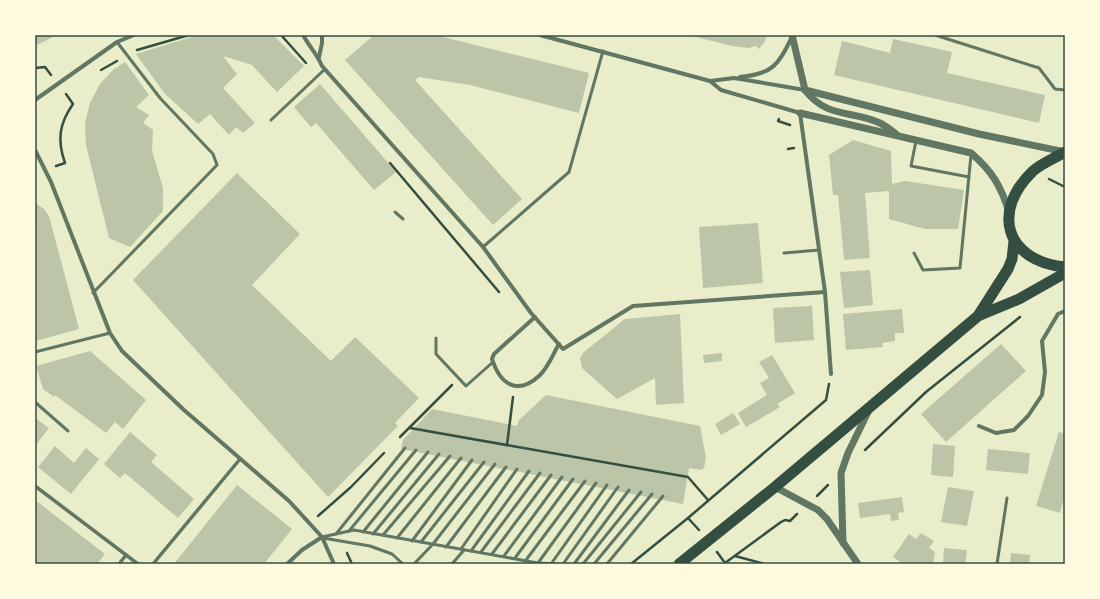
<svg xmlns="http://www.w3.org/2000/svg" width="1100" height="599" viewBox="0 0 1100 599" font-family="Quicksand,sans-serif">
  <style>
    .building { fill: #bcc5a7 }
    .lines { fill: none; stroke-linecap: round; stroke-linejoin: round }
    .path { stroke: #344e41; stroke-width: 2.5 }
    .service { stroke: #617663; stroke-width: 3 }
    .pedestrian { stroke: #617663; stroke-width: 3.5 }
    .minor { stroke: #617663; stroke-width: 4 }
    .tertiary { stroke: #617663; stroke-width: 7 }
    .trunk { stroke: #344e41; stroke-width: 11 }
    .neatline { fill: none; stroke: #344e41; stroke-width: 1.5 }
  </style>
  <rect width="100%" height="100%" fill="#e9edc9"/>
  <!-- building -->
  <g class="building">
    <path d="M35,35H57L35,46Z"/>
    <path d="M198,35H273L304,66L277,92L252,65L223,56L237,74L223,88L255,123L243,133L236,127L229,135L210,114L198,124L165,94L136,54Z"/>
    <path d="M374,35H435L589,73L579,113L470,85L419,77L415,80L522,199L493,225L345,60Z"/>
    <path d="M688,35H767L764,43L759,49L756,46L749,48L732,46Z"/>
    <path d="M893,39L952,52L947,73L1045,95L1039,123L834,75L842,41L890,53Z"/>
    <path d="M125,62L149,95L136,107L149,115L143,123L153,130L152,151L163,188V211L130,247L109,238L86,145L85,123L90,103L100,84L113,70Z"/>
    <path d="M320,84L396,172L374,190L316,123L311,127L294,107Z"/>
    <path d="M853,140L891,151L892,184L905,181L964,190L958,229H925L889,219V191L865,193L870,258L844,260L838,195H833L829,155Z"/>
    <path d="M237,173L300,234L252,285L331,361L355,337L419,398L395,423L398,426L328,497L133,280Z"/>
    <path d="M35,203L44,209L49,216L79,329L35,341Z"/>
    <path d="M758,223L763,283L703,288L699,227Z"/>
    <path d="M870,270L873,305L844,308L840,272Z"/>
    <path d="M812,306L814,340L775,343L773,308Z"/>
    <path d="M902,309L904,333H895V341L882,343L883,347L846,350L843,314Z"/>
    <path d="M680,314L684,403L656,405L655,378L617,399L582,368L580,358L584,352L625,319Z"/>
    <path d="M1001,344L1026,371L946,442L921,414Z"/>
    <path d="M90,351L146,400L123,429L115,422L106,433L55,395L54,397L43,389L36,366Z"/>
    <path d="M722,353V361L704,363L703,355Z"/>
    <path d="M772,355L795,393L777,404L780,407L746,427L738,413L767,395L760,383L769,378L759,362Z"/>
    <path d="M546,395L700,426L706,458L704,468L701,470L689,468L683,504L401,449L403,440L432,409L517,426L519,420Z"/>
    <path d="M733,413L740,424L721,435L715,424Z"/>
    <path d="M35,418L49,428L35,446Z"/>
    <path d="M130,432L157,455L151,462L194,499L178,518L125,473L120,478L104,464Z"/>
    <path d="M1059,432L1065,434V495L1060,513L1036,506Z"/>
    <path d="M933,444L955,446L953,477L931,475Z"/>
    <path d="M55,446L74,463L86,448L99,459L71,494L38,467Z"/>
    <path d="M988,449L1030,453L1028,474L986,470Z"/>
    <path d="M237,485L292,529L264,564H174Z"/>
    <path d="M948,487L974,491L967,526L941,522Z"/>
    <path d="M902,497L904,512L898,513L899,520L891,521L890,514L860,518L858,503Z"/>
    <path d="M35,500L105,554L97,564H35Z"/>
    <path d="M921,533L934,541L929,548L935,552L933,564H903L893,557L909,534L916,539Z"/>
    <path d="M944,548L967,550L965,564H943Z"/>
    <path d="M1011,553L1030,555L1029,564H1010Z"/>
  </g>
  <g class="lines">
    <!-- path -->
    <g class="path">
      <path d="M281,35L306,63"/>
      <path d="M137,50L189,35"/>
      <path d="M35,68L45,67L51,75"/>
      <path d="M101,70L117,61"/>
      <path d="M779,119L778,121L790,125"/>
      <path d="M788,149L794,148"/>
      <path d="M390,163L499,292"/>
      <path d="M56,166L65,163C57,140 59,124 73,104L66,94"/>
      <path d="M1049,179L1065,187"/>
      <path d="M410,428L688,477L708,500"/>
      <path d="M400,437L452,385"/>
      <path d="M507,445L513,397"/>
      <path d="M865,450L926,392L1020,317"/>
      <path d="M817,496L828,485"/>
      <path d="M318,516L351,487L384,453"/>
      <path d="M699,530L688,518L826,400L829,384"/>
      <path d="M717,552L725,563L781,522L785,520L790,521L797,514"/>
      <path d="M347,553L352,564"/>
      <path d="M735,556L765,564"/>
      <path d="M631,564L688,518"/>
    </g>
    <!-- service -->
    <g class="service">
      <path d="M935,35L1039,68L1055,89L1065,90"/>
      <path d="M271,120L325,69"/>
      <path d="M916,141L911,166L969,177"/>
      <path d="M395,212L403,219"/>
      <path d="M483,247L569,172L603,51"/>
      <path d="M784,253L819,250"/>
      <path d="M914,253L923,270L960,268L971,155"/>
      <path d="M93,293L217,165L213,154L160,98L117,42"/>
      <path d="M436,338V354L466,386L493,362"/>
      <path d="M35,352L110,333"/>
      <path d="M35,402L68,431"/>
      <path d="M349,531L416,450"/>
      <path d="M363,532L428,452"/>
      <path d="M336,534L405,448"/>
      <path d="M373,534L439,454"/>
      <path d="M383,535L450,456"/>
      <path d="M322,537L354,530L538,563L558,564"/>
      <path d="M323,538L370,546L392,554L403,564"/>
      <path d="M397,538L461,458"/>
      <path d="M412,541L472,460"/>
      <path d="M421,542L484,462"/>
      <path d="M446,547L506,467"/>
      <path d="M461,549L517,469"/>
      <path d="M471,551L529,471"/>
      <path d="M481,552L540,473"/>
      <path d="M492,554L551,475"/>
      <path d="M504,556L562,477"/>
      <path d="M515,558L573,479"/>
      <path d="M526,560L585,481"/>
      <path d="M538,563L596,483"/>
      <path d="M414,564L433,544L495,464"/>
      <path d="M452,564L464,550"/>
      <path d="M551,564L607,485"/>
      <path d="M563,564L618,487"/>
      <path d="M574,564L629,490"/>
      <path d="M583,564L641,492"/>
      <path d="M594,564L652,494"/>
      <path d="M607,564L663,496"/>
      <path d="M997,564L1007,498"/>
    </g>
    <!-- pedestrian -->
    <g class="pedestrian">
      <path d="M35,486L138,564"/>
      <path d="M119,564L126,555"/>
      <path d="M153,564L240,459"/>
    </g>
    <!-- minor -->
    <g class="minor">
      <path d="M303,35C309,46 317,54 322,66L483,247L531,313L563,349L633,306L825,292"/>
      <path d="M540,35L710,81L734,78L805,90"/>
      <path d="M319,57L322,43V35"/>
      <path d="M740,77C773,74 778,65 792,37"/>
      <path d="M710,81L721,90L800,113L825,292L831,374"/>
      <path d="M35,100L117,42L134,35"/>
      <path d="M35,150L51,182L110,333L122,351L184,410L289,501L322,537L334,564"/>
      <path d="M535,317L494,354L492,359C500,384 517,396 539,376C548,368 553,354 559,344"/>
      <path d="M979,426L996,433L1014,430L1028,416L1042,395L1045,372L1042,341L1058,314L1065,311"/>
      <path d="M287,564L302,550L322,537"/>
    </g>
    <!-- tertiary -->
    <g class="tertiary">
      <path d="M792,35L805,90C827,119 852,110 880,123C886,126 891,130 896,134"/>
      <path d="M805,90L979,134L1065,152"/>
      <path d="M800,113L971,153C992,171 1001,186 1009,212"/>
      <path d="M775,487L818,510L827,519L858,564"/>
      <path d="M843,543L841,473L848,453L869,410"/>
    </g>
    <!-- trunk -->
    <g class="trunk">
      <path d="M1065,152C1055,158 1042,163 1033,171C991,211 1005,261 1065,267"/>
      <path d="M978,316L1019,299L1065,273"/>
      <path d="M679,564L775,487L978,316L1008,269L1012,259L1014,241"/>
    </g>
  </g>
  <!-- border -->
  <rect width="1100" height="599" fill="none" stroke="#fefae0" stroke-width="72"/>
  <rect x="36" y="36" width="1028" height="527" class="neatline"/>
</svg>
